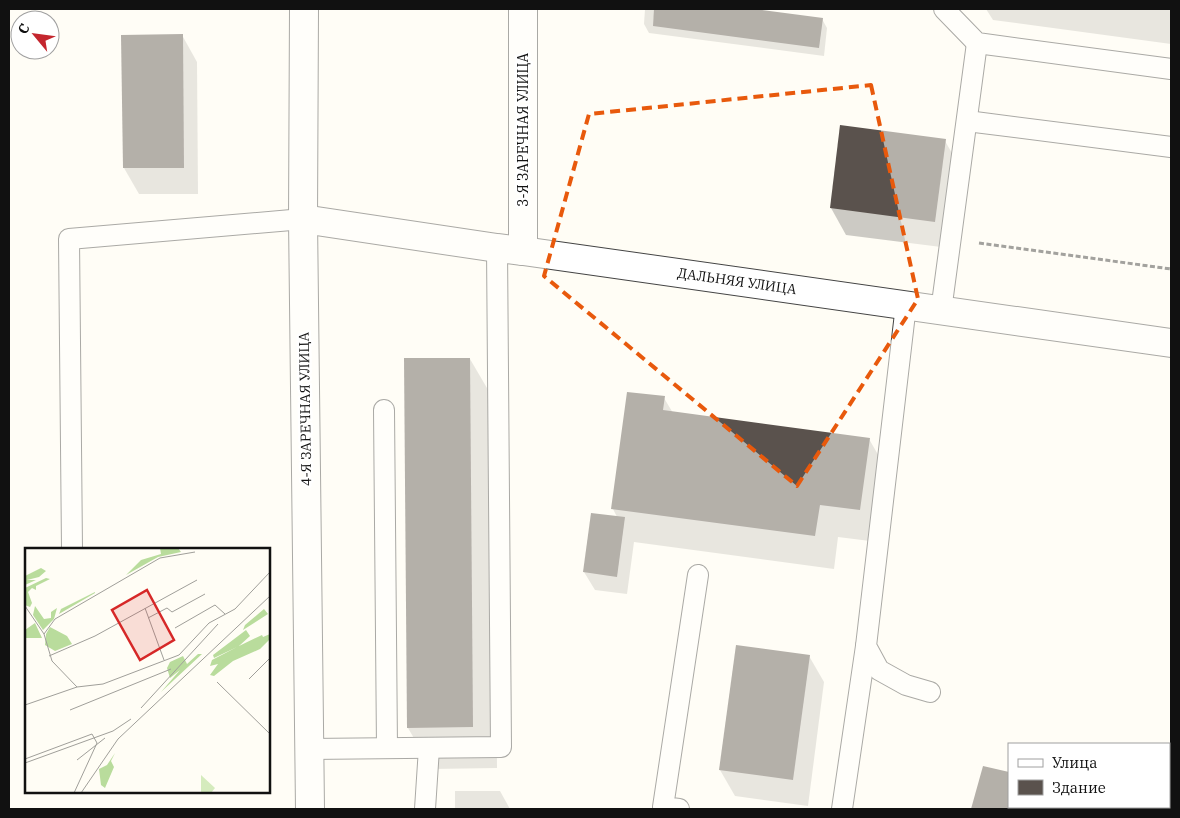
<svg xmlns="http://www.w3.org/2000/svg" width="1180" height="818" viewBox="0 0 1180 818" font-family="'IBM Plex Serif',serif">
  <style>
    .shadow { fill: #0003 }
    .building { fill: #5a524d }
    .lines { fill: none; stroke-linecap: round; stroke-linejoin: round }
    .lane-casing { stroke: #444; stroke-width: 22 }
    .street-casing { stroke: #444; stroke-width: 30 }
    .path { stroke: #333; stroke-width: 3; stroke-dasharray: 5 2.5; stroke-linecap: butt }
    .lane { stroke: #fff; stroke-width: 20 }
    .street { stroke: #fff; stroke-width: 28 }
    .marked { fill: none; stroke: #e8590c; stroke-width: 4; stroke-dasharray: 10 6; stroke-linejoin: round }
    .labels { text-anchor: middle; stroke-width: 5; stroke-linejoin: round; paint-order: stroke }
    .street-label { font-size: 14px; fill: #111; stroke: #fff }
    .inset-road { fill: none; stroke: #a09f9a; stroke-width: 1 }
    .view { fill: #d62828; fill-opacity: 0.15; stroke: #d62828; stroke-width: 2.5 }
    .inset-edge { fill: none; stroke: #111; stroke-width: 2.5 }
  </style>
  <rect width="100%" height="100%" fill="#fffdf5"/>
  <!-- shadow -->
  <g class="shadow">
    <path d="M645,9H745L822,19L827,28L824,56L649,33L644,24Z"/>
    <path d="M986,9H1171V44L993,20Z"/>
    <path d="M182,35L197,62L198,194H139L124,168Z"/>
    <path d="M841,127L945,141L960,167L949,248L846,235L831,208Z"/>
    <path d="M470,359L494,400L497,768L432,769L408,728Z"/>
    <path d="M664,398L673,413L869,439L888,472L878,542L838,537L834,569L634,542L627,594L595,590L584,572L617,517L613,509Z"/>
    <path d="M809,656L824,682L808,806L735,796L720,770Z"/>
    <path d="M984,767L1009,807H1107L1109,809H973Z"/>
    <path d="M455,791H500L510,809H455Z"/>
  </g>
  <!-- building -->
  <g class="building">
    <path d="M654,9H755L823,18L819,48L653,26Z"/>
    <path d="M183,34L184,168H123L121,35Z"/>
    <path d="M840,125L946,139L935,222L830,208Z"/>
    <path d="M404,358H470L473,727L407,728Z"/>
    <path d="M627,392L665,396L663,410L870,438L860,510L820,505L815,536L611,509Z"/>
    <path d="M591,513L625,517L617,577L583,572Z"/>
    <path d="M736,645L810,655L793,780L719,770Z"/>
    <path d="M983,766L1009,772V809H971Z"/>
  </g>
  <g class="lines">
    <!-- lane casing -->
    <g class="lane-casing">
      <g id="lane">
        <path d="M944,9L977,43L1171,69"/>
        <path d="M967,121L1171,147"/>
        <path d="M906,305L866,646L879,670L906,685L930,692"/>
        <path d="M941,311L977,43"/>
        <path d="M384,410L387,748"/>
        <path d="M72,549L69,239L303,219"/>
        <path d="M309,749L501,747L497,248"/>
        <path d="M425,809L429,748"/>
        <path d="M679,809L663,807L698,575"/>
        <path d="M842,809L866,646"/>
      </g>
    </g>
    <!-- street casing -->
    <g class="street-casing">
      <g id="street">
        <path d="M304,9L303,219L310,809"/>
        <path d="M303,219L497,248L523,251L1171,343"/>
        <path d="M523,251V9"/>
      </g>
    </g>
    <!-- path -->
    <path class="path" d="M979,243L1171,269"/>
    <!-- lane -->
    <use href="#lane" class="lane"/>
    <!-- street -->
    <use href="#street" class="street"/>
  </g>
  <!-- marked area -->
  <path d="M0 0H1180V818H0ZM871,85L918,299L797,486L544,276L589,114Z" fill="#fffdf5" fill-opacity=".55" fill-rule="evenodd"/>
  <path class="marked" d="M871,85L918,299L797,486L544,276L589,114Z"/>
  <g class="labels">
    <!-- street labels -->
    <g class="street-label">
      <text transform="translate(523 130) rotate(-90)" y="5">3-Я ЗАРЕЧНАЯ УЛИЦА</text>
      <text transform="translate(737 281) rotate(8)" y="5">ДАЛЬНЯЯ УЛИЦА</text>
      <text transform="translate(305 409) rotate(-91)" y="5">4-Я ЗАРЕЧНАЯ УЛИЦА</text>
    </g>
  </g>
  <!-- overview -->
  <g transform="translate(25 548)">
    <rect width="245" height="245" fill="#fffdf5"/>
    <path d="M176,227L190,240L186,245H176Z" fill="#d5ebbd"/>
    <path d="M135,0H153L156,4L133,9L101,27L116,12L136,6ZM16,20L21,23L14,29L2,32H11L0,37V28ZM21,30L25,31L11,38V42L7,40L3,44L7,55L5,59L0,57V40ZM70,44V45L34,66L36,61ZM10,58L19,71L26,70V64L32,60L29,71L18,82L8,67ZM239,61L243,66L218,82L220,77ZM10,75L17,90H0V82ZM25,79L42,88L47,96L30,103L20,97L21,86ZM221,82L225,88L214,98L237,87L238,89L245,86V91L235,101L208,113L189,128L185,127L193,116L185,118L187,112L212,99L189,110L188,107ZM173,106H177L136,144L155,122L145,130L142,120L145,114L158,108L162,116ZM90,205L86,213L89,219L80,240L76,237L74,221L82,217Z" fill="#b9dc9c"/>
    <path class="inset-road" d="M0,58L19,86L27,113L52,139M120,60L139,112M123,70L142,60L147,64L180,46M150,80L190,57L200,66M19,86L30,71L135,10L170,4M24,108L70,88L172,32M224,131L245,110M192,134L245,186M0,157L52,139L78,136L154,107L184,75L210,61L245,24M116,160L193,76M45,162L146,121M0,211L67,186L72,195L49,245M52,212L80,190M0,215L88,183L106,171M56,245L93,191L245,48"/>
    <path class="view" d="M122,42L149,92L115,112L87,62Z"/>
    <rect width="245" height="245" class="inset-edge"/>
  </g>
  <!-- border -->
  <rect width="1180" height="818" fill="none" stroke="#111111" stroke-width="20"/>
  <!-- legend -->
  <rect x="1008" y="743" width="162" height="65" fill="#ffffff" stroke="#a0a0a0"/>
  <rect x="1018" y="759" width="25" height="8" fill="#ffffff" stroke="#a0a0a0"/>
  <text x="1052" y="768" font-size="15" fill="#111111">Улица</text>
  <rect x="1018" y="780" width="25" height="15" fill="#5a524d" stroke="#a0a0a0"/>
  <text x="1052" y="793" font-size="15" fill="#111111">Здание</text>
  <!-- north arrow -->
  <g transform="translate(35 35) rotate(299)"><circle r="24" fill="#ffffff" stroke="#a0a0a0"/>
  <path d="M0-4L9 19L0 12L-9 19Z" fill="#c4262e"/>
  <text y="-8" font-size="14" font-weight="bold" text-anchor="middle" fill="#111111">С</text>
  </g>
</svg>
